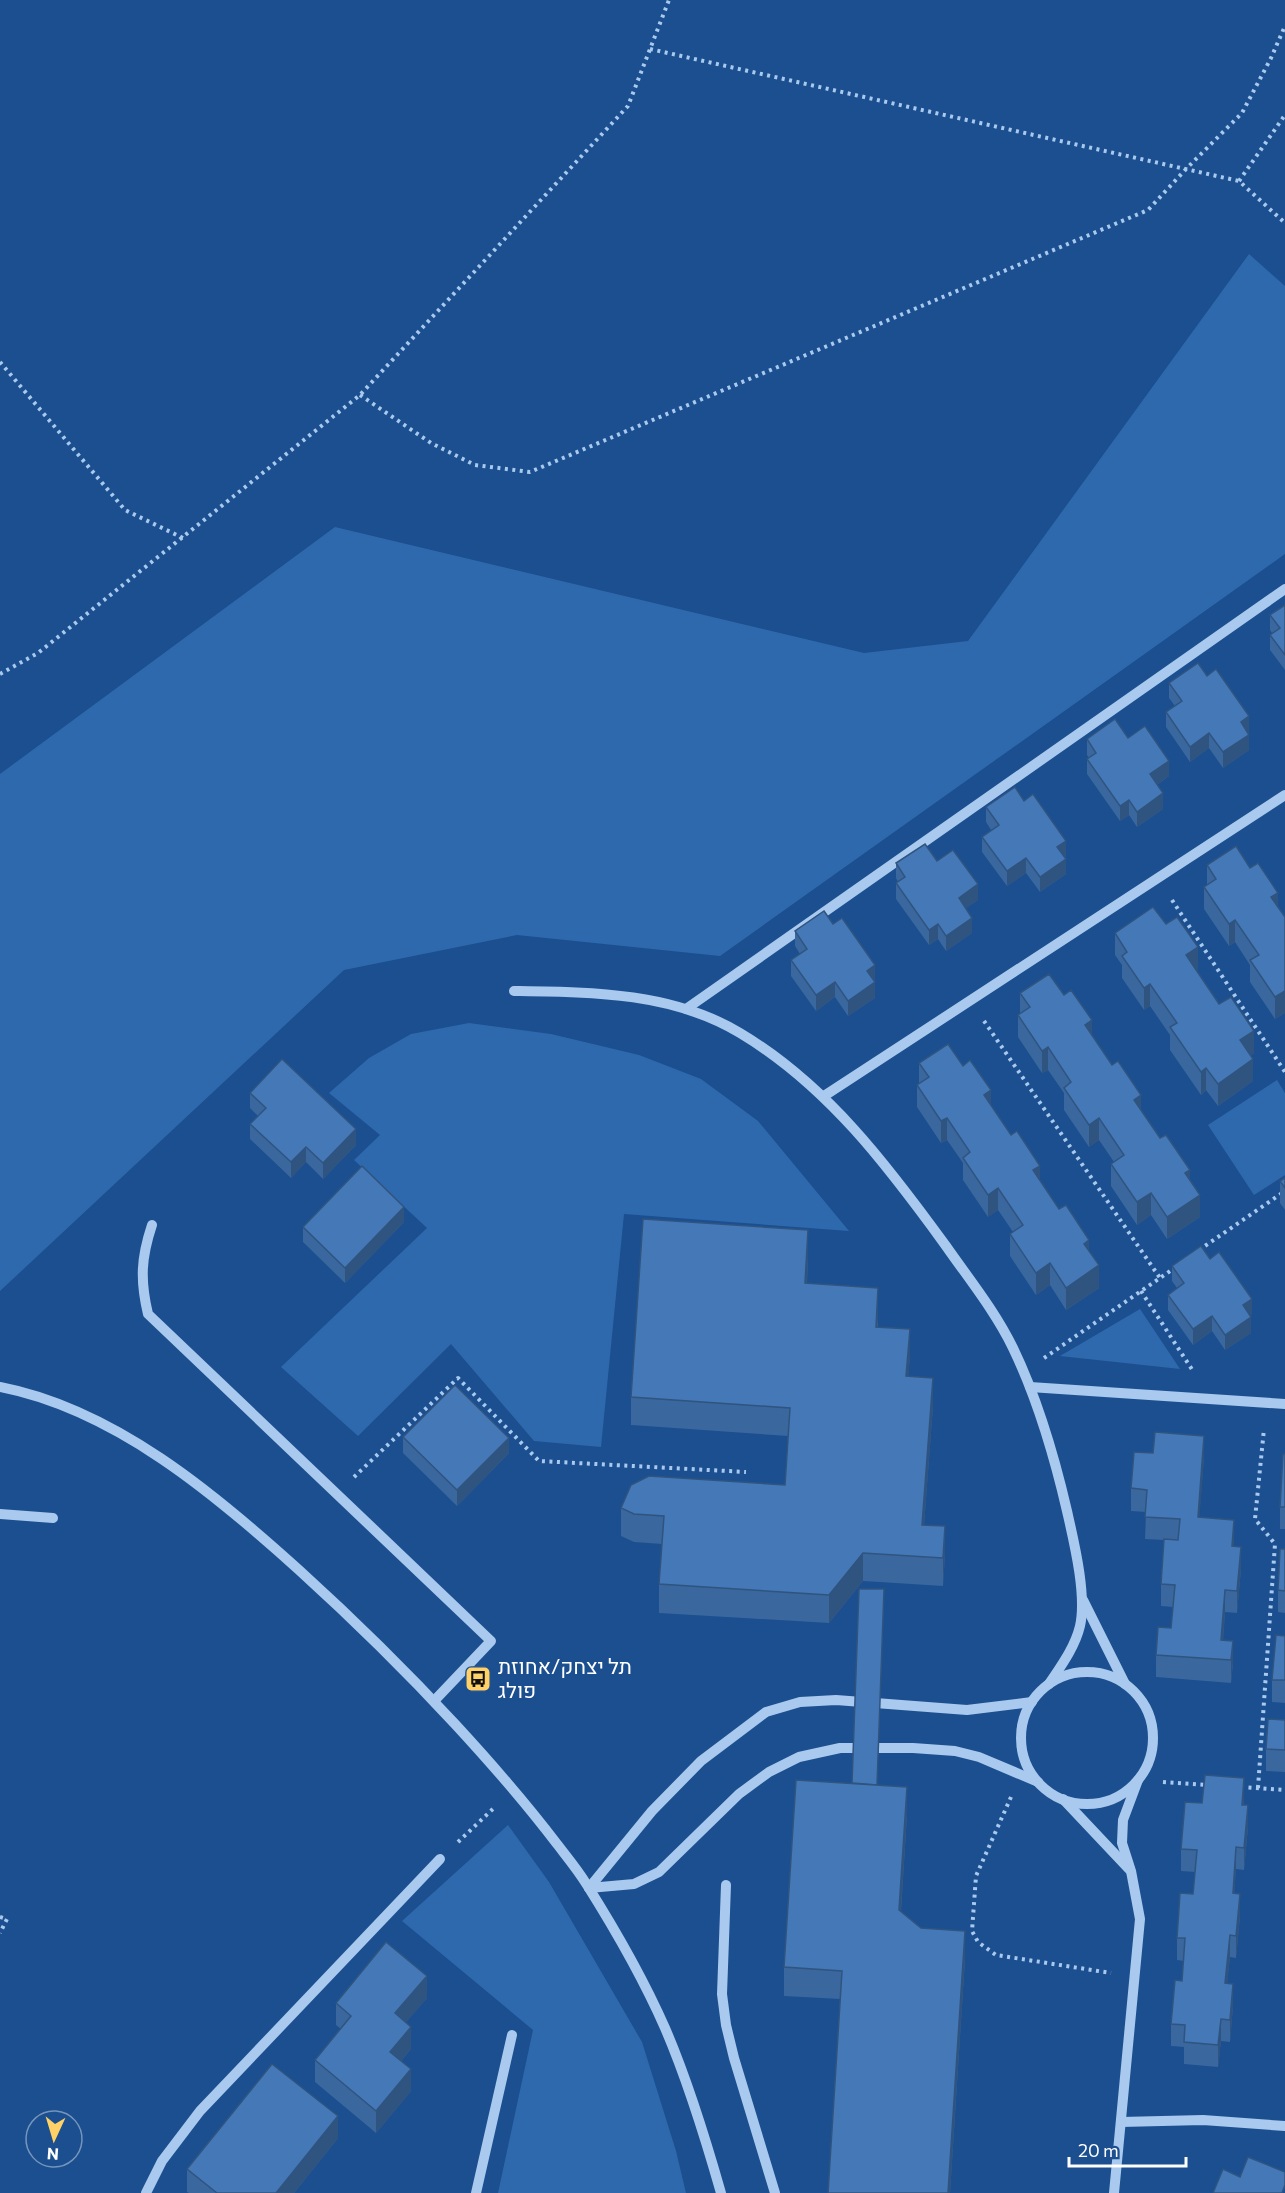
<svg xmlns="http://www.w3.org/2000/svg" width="1285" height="2193" viewBox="0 0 1285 2193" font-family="Commissioner,Heebo,sans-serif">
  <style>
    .green { fill: #2e69ad }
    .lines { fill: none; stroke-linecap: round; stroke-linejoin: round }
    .path { stroke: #a9c9ee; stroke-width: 4; stroke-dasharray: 3 4.5; stroke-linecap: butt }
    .minor { stroke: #a9c9ee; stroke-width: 10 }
    .wall { fill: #3a679d }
    .shaded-wall { fill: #305480 }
    .building { fill: #4478b7; stroke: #305480; stroke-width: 1.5 }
    .labels { text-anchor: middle; stroke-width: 4.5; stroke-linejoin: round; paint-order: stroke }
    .poi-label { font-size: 21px; fill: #fff; stroke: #1b4f8f; text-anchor: start }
  </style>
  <rect width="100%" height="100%" fill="#1b4f8f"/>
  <!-- green -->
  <g class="green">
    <path d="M1249,254L1285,286V554L720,956L517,935L344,970L0,1291V774L335,527L864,653L968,641Z"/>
    <path d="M469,1023L551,1034L639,1055L701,1079L758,1121L849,1231L624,1214L601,1447L534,1441L451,1344L358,1436L281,1367L427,1228L354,1160L380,1135L329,1093L369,1058L411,1034Z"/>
    <path d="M1277,1080L1285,1093V1175L1254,1195L1208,1125Z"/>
    <path d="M1140,1309L1180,1369L1060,1356Z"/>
    <path d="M508,1825L549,1882L642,2042L676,2151L686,2193H498L533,2030L402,1921Z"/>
  </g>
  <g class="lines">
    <!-- path -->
    <g class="path">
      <path d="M650,49L1239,181L1285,223"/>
      <path d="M1239,181L1285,115"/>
      <path d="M0,362L125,510L183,538"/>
      <path d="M360,395L431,443L475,465L530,472L1148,210L1186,169L1242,113L1271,58L1285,26"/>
      <path d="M0,674L38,653L360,395L628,106L669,0"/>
      <path d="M1172,900L1285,1072"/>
      <path d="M984,1021L1160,1278"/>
      <path d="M1199,1250L1285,1191"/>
      <path d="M1141,1291L1193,1371"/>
      <path d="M1044,1358L1176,1267"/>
      <path d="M354,1477L458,1378L539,1461L746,1472"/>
      <path d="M1163,1782L1206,1785"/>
      <path d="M1241,1787L1285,1790"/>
      <path d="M1258,1788L1275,1544L1255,1519L1264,1429"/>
      <path d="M1011,1797L976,1876L972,1931L978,1942L996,1955L1111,1973"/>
      <path d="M458,1842L496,1806"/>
      <path d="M0,1917L7,1919L0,1933"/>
    </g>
    <!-- minor -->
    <g class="minor">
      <path d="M514,991C591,992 672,992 740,1033C827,1085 888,1166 946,1246C969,1279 995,1311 1013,1348C1038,1400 1054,1455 1067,1511C1074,1542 1087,1595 1080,1626C1075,1647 1061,1666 1049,1684"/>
      <path d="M686,1009L1285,589"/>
      <path d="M824,1096L1285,795"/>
      <path d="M152,1225C141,1258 140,1280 148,1314L491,1641L434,1701"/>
      <path d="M0,1387C114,1409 215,1494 299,1570C353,1619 405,1670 455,1724C491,1763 525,1802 557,1844C567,1857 578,1870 587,1885C616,1931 643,1978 665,2028C688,2081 705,2137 721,2193"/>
      <path d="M1030,1387L1285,1404"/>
      <path d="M0,1514L53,1518"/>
      <path d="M1083,1600L1125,1684"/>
      <circle cx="1087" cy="1738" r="66"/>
      <path d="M1063,1799L1129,1869"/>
      <path d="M726,1885L722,1994L726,2025L734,2058L775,2193"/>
      <path d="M589,1888L652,1811L701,1761L766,1712L800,1702L836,1700L967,1710L1032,1702"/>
      <path d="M589,1888L634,1884L659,1872L739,1794L769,1772L799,1757L840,1748H913L955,1751L979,1757L1038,1782"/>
      <path d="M1121,2122L1203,2120L1285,2126"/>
      <path d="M146,2193L162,2161L200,2111L440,1859"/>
      <path d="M476,2193L512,2035"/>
      <path d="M1114,2193L1140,1919L1131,1871L1122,1843L1123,1820L1138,1780"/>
    </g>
  </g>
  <!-- wall -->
  <g class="wall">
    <path d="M1285,605V670L1270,650V635L1272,633L1270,630V615Z"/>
    <path d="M1169,683L1249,732L1248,733L1249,750L1223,768L1209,748L1190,762L1166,727V712L1175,706L1169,698Z"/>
    <path d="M1128,738L1169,776L1157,785L1163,809L1137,827L1129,815L1120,821L1087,774V759L1089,758L1087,755V739Z"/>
    <path d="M986,807L1066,856L1065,857L1066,874L1040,892L1026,873L1007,886L982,852V837L991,830L986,822Z"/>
    <path d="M937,861L978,900L966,908L972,933L946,951L938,939L929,945L896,899V883L898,882L896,878V863Z"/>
    <path d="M1207,865L1250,868L1285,917V1013L1275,1019L1250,982V965L1235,942L1229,946L1204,909V887L1207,885Z"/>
    <path d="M795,931L875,980L874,981L875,998L848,1016L835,997L816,1011L791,976V960L800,954L795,946Z"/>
    <path d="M1115,933L1198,969L1196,970L1254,1053L1251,1055L1253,1081L1218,1106L1206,1090L1201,1095L1170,1050V1035L1150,1006L1144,1010L1122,978V965L1115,955Z"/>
    <path d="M1020,993L1092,1035L1141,1110L1190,1180L1200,1217L1167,1239L1151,1215L1137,1225L1111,1186V1164L1114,1162L1099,1140L1089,1147L1064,1110V1093L1048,1070L1042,1073L1018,1037V1015L1020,1013Z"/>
    <path d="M919,1063L991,1105L1059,1209L1089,1251L1099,1288L1066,1310L1050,1285L1036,1295L1010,1256V1234L1013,1232L998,1210L988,1217L963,1180V1163L947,1140L941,1143L917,1107V1085L919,1083Z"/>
    <path d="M250,1093L356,1145L323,1179L306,1162L291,1178L250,1139V1124L258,1116L250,1108Z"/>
    <path d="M1285,1178V1210L1280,1203V1181Z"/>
    <path d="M404,1222L345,1283L303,1242V1227Z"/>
    <path d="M808,1259L807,1283L878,1316V1327L910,1357L908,1376L933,1406L924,1525L945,1555L943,1586L863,1581L829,1623L659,1613V1584L662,1544L634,1542L621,1536V1508L785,1485L788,1436L631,1425V1397Z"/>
    <path d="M1172,1266L1252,1314L1250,1315L1251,1333L1225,1350L1212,1331L1193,1345L1168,1310V1295L1177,1288L1172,1281Z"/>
    <path d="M403,1437L509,1453L457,1506L403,1453Z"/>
    <path d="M1153,1453L1204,1458L1199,1517L1234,1546L1241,1569L1237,1613L1225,1612L1223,1640L1233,1663L1231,1683L1156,1677V1655L1171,1628L1173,1607L1161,1606V1584L1164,1540L1145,1539L1146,1512L1131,1511V1488Z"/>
    <path d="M1285,1454V1529H1280V1507Z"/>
    <path d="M1285,1549V1613L1278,1612V1590Z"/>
    <path d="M1285,1636V1703L1272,1702V1680Z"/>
    <path d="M1285,1720V1772L1266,1771V1749Z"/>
    <path d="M877,1785L907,1815L901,1911L921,1928L965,1959L950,2193H828L840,1999L784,1996V1967Z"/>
    <path d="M1244,1800V1805L1248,1827L1244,1870L1236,1869L1234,1893L1240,1916L1236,1958L1230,1957L1227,1983L1233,2006L1230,2042L1221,2041L1218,2067L1184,2064V2047L1171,2046V2024L1182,1981L1184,1961L1177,1960V1938L1193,1894L1195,1872L1181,1871V1849L1202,1803Z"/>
    <path d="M427,1998L406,2022L411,2049L401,2061L411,2091L376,2133L315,2082V2060L341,2029L336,2025V2003Z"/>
    <path d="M338,2138L294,2193H189L187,2192V2169Z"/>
  </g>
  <!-- shaded-wall -->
  <g class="shaded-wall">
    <path d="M1249,716V732L1241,738V722Z"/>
    <path d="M1209,733V748L1190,762V747Z"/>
    <path d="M1249,735V750L1223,768V752Z"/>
    <path d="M1169,761V776L1150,790V774Z"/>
    <path d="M1163,793V809L1137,827V812Z"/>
    <path d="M1129,800V815L1120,821V806Z"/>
    <path d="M1066,841V856L1057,862V847Z"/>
    <path d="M1026,858V873L1007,886V871Z"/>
    <path d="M1066,859V874L1040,892V877Z"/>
    <path d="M978,884V900L959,913V898Z"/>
    <path d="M1278,893V915L1271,897Z"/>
    <path d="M972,918V933L946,951V936Z"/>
    <path d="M1235,920V942L1229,946V924Z"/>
    <path d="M938,924V939L929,945V930Z"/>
    <path d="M1198,947V969L1186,977V955Z"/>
    <path d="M875,965V980L867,986V971Z"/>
    <path d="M835,982V997L816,1011V995Z"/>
    <path d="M875,982V998L848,1016V1001Z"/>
    <path d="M1150,984V1006L1144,1010V988Z"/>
    <path d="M1285,991V1013L1275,1019V997Z"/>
    <path d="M1092,1020V1042L1085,1025Z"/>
    <path d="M1254,1031V1053L1240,1062V1040Z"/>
    <path d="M1048,1047V1070L1042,1073V1051Z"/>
    <path d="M1253,1059V1081L1218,1106V1084Z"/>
    <path d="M1206,1068V1090L1201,1095V1072Z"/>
    <path d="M991,1090V1112L984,1095Z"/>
    <path d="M1141,1095V1118L1134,1100Z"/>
    <path d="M947,1118V1140L941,1143V1121Z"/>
    <path d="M1099,1118V1140L1089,1147V1125Z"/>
    <path d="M356,1129V1145L323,1179V1163Z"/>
    <path d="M306,1147V1162L291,1178V1162Z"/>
    <path d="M1040,1166V1188L1033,1170Z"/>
    <path d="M1190,1170V1192L1185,1173Z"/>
    <path d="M998,1188V1210L988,1217V1195Z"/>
    <path d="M1151,1193V1215L1137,1225V1202Z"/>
    <path d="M1200,1195V1217L1167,1239V1217Z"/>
    <path d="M404,1207V1222L345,1283V1268Z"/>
    <path d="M808,1230V1259L805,1311V1283Z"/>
    <path d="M1089,1240V1262L1084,1244Z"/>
    <path d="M1050,1263V1285L1036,1295V1273Z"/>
    <path d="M1099,1265V1288L1066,1310V1288Z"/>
    <path d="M878,1288V1316L876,1355V1327Z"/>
    <path d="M1252,1299V1314L1243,1320V1305Z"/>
    <path d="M1212,1316V1331L1193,1345V1329Z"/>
    <path d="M1251,1317V1333L1225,1350V1335Z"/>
    <path d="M910,1329V1357L906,1405V1376Z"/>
    <path d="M933,1378V1406L922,1553V1525Z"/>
    <path d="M1204,1436V1458L1198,1539V1517Z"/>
    <path d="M509,1438V1453L457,1506V1490Z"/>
    <path d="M1234,1520V1543L1232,1568V1546Z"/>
    <path d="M945,1526V1555L943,1586V1558Z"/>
    <path d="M1241,1547V1569L1237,1613V1591Z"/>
    <path d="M863,1553V1581L829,1623V1595Z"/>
    <path d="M1225,1590V1612L1221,1662V1640Z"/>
    <path d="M1233,1641V1663L1231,1683V1660Z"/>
    <path d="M1244,1778V1800L1242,1827V1805Z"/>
    <path d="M907,1787V1815L899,1938V1910Z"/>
    <path d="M1248,1805V1827L1244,1870V1848Z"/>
    <path d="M1236,1847V1869L1233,1915V1893Z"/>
    <path d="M1240,1894V1916L1236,1958V1936Z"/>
    <path d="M965,1931V1959L950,2193H948Z"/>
    <path d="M1230,1935V1957L1225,2005V1983Z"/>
    <path d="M427,1976V1998L395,2035V2013Z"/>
    <path d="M1233,1984V2006L1230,2042V2020Z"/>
    <path d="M1221,2019V2041L1218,2067V2045Z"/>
    <path d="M411,2027V2049L390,2074V2052Z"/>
    <path d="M411,2069V2091L376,2133V2111Z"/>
    <path d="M338,2116V2138L294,2193H276Z"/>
  </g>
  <!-- building -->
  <g class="building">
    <path d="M1285,605V655L1270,635L1280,628L1270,615Z"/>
    <path d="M1198,663L1207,676L1216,669L1249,716L1241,722L1249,735L1223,752L1209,733L1190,747L1166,712L1182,701L1169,683Z"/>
    <path d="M1115,719L1128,738L1145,726L1169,761L1150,774L1163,793L1137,812L1129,800L1120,806L1087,759L1096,753L1087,739Z"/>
    <path d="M1015,787L1024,801L1033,794L1066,841L1057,847L1066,859L1040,877L1026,858L1007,871L982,837L999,825L986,807Z"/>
    <path d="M925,844L937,861L953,850L978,884L959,898L972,918L946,936L938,924L929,930L896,883L905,877L896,863Z"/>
    <path d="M1236,846L1250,868L1258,863L1278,893L1271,897L1285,917V991L1275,997L1250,960L1259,955L1235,920L1229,924L1204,887L1216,879L1207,865Z"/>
    <path d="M1153,907L1166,924L1177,917L1198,947L1186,955L1219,1004L1231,997L1254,1031L1240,1040L1253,1059L1218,1084L1206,1068L1201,1072L1170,1027L1177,1023L1150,984L1144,988L1122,956L1127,952L1115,933Z"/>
    <path d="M824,911L833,924L842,918L875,965L867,971L875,982L848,1001L835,982L816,995L791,960L807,949L795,931Z"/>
    <path d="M1049,974L1064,995L1071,990L1092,1020L1085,1025L1112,1065L1118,1061L1141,1095L1134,1100L1160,1138L1166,1135L1190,1170L1185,1173L1200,1195L1167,1217L1151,1193L1137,1202L1111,1164L1124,1155L1099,1118L1089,1125L1064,1088L1071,1082L1048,1047L1042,1051L1018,1015L1030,1007L1020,993Z"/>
    <path d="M948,1044L963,1066L970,1060L991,1090L984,1095L1011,1135L1017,1131L1040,1166L1033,1170L1059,1209L1066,1205L1089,1240L1084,1244L1099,1265L1066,1288L1050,1263L1036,1273L1010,1234L1023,1225L998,1188L988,1195L963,1158L970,1152L947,1118L941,1121L917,1085L929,1077L919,1063Z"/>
    <path d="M282,1059L356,1129L323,1163L306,1147L291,1162L250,1124L266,1108L250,1093Z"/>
    <path d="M362,1166L404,1207L345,1268L303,1227Z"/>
    <path d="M1285,1178V1188L1280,1181Z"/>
    <path d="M643,1219L808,1230L805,1283L878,1288L876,1327L910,1329L906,1376L933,1378L922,1525L945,1526L943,1558L863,1553L829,1595L659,1584L664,1516L634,1514L621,1508L631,1485L649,1476L785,1485L790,1408L631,1397Z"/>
    <path d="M1201,1246L1210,1259L1219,1252L1252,1299L1243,1305L1251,1317L1225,1335L1212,1316L1193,1329L1168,1295L1184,1283L1172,1266Z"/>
    <path d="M455,1385L509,1438L457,1490L403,1437Z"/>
    <path d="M1155,1432L1204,1436L1198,1517L1234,1520L1232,1546L1241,1547L1237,1591L1225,1590L1221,1640L1233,1641L1231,1660L1156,1655L1158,1627L1171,1628L1175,1585L1161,1584L1164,1539L1178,1540L1180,1519L1145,1517L1147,1490L1131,1488L1134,1452L1153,1453Z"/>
    <path d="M1283,1454H1285V1507H1280Z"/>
    <path d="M1280,1549H1285V1591L1278,1590Z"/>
    <path d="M859,1589H884L877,1785L852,1783Z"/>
    <path d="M1276,1635L1285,1636V1680H1272Z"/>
    <path d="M1268,1719L1285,1720V1750L1266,1749Z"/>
    <path d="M1205,1775L1244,1778L1242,1805H1248L1244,1848L1236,1847L1233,1893L1240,1894L1236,1936L1230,1935L1225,1983L1233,1984L1230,2020L1221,2019L1218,2045L1184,2042L1185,2025L1171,2024L1175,1980L1182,1981L1185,1938H1177L1180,1893L1193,1894L1197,1850L1181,1849L1185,1802L1202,1803Z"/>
    <path d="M796,1780L907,1787L899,1910L921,1928L965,1931L948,2193H828L842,1971L784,1967Z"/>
    <path d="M386,1942L427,1976L395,2013L411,2027L390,2052L411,2069L376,2111L315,2060L351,2016L336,2003Z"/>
    <path d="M272,2064L338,2116L276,2193H217L187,2169Z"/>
    <path d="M1248,2157L1285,2172V2185L1282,2193H1213L1223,2169L1240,2177Z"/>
  </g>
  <!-- icons -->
  <defs>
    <g id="bus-square" transform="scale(1.35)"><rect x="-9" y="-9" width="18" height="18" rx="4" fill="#ffd166" stroke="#1b4f8f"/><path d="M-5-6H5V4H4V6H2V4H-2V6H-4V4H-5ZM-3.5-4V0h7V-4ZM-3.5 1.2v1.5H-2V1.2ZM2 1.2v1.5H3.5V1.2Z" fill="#111"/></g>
  </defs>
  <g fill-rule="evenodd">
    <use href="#bus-square" x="478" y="1679"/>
  </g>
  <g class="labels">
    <!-- poi labels -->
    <g class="poi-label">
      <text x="498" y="1674">תל יצחק/אחוזת<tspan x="498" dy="24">פולג</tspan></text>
    </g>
  </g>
  <!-- north arrow -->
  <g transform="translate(54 2139) rotate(184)"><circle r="28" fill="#1b4f8f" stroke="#7695bc" stroke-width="1.5"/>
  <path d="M0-4.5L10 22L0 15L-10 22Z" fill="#ffd166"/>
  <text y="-9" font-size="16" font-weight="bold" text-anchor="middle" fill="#ffffff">N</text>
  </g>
  <!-- scale -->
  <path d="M1069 2157v9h117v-9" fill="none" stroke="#ffffff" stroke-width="3"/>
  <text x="1078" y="2157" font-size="18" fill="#ffffff" stroke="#1b4f8f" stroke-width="4.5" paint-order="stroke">20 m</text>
</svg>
